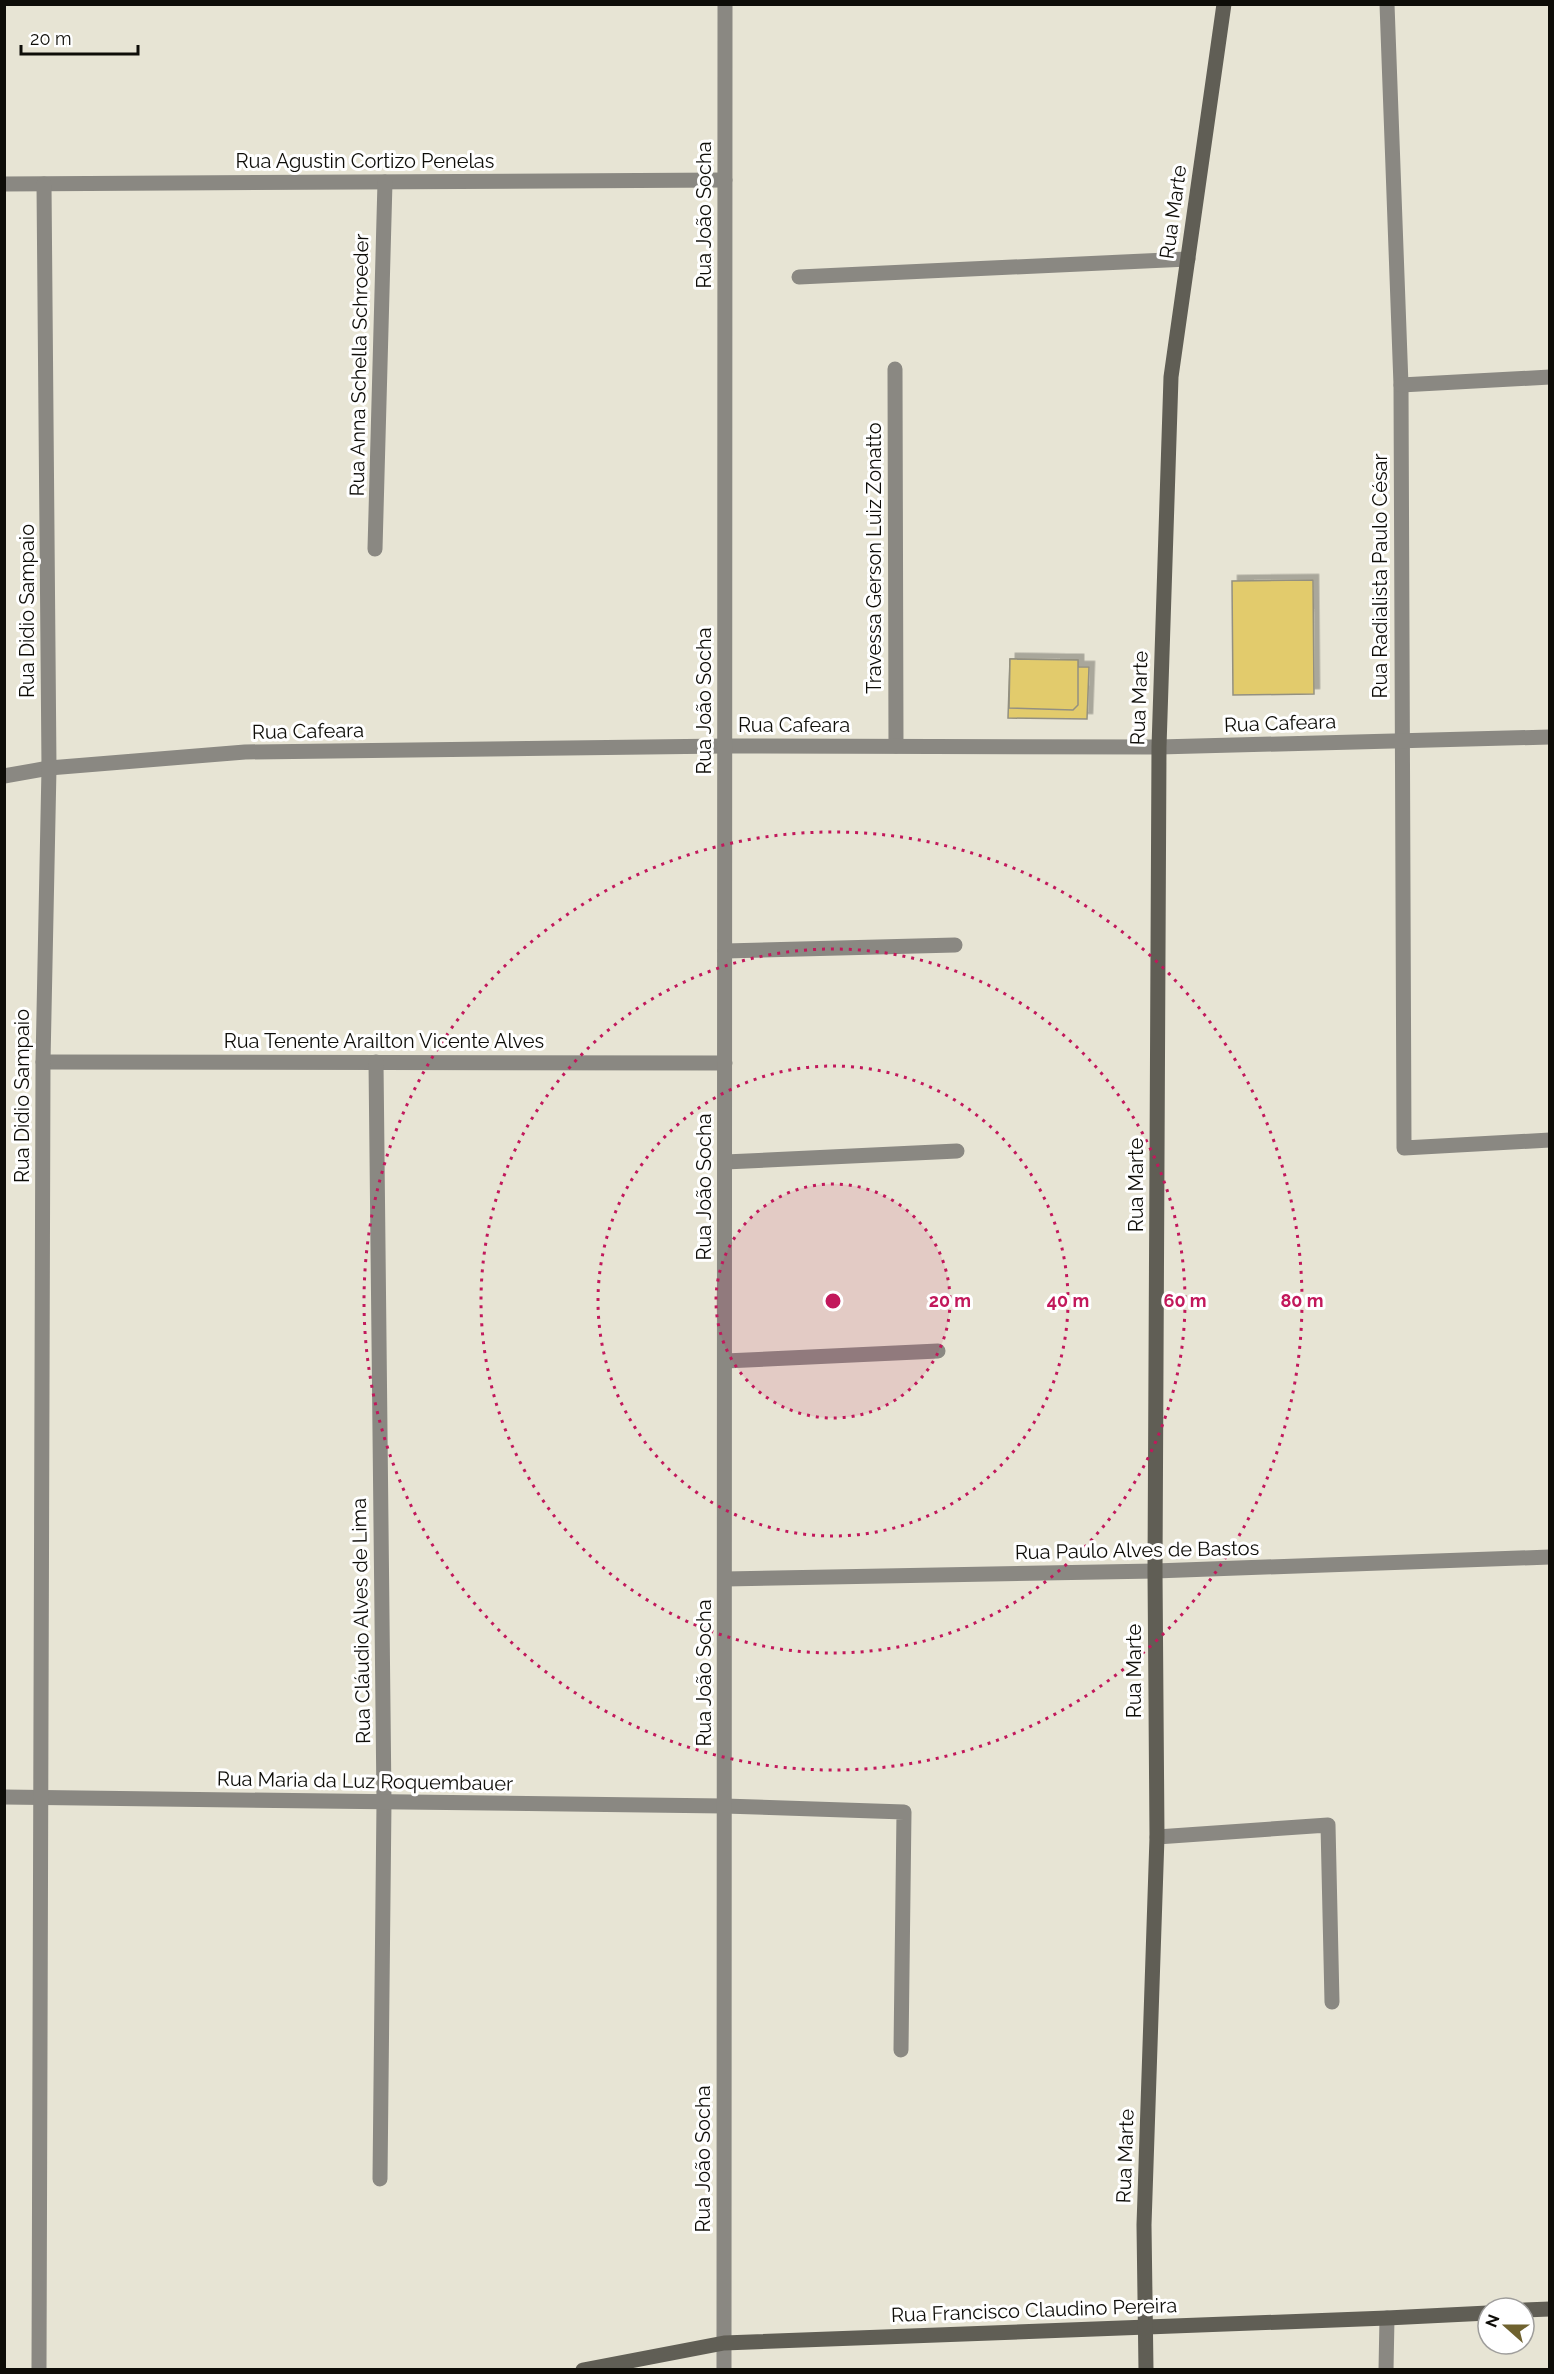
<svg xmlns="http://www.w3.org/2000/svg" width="1554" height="2374" viewBox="0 0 1554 2374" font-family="Raleway,sans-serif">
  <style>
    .building { fill: #e2cb6c; stroke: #939081; stroke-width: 1.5; filter: url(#shadow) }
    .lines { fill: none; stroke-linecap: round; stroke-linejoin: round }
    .lane { stroke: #8a8882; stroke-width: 15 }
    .street { stroke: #8a8882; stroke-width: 15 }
    .secondary { stroke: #605e55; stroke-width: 15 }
    .ring { fill: none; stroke: #c2185b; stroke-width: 3; stroke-dasharray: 3 6 }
    .labels { text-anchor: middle; stroke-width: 6; stroke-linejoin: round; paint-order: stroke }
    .street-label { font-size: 20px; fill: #0e0d08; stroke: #fff }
    .centre { fill: #c2185b; stroke: #fff; stroke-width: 3 }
    .ring-label { font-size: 18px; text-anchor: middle; font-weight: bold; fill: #c2185b; stroke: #fff; stroke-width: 6; stroke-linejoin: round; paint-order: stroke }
  </style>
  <defs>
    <filter id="shadow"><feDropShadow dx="5.5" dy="-5.5" stdDeviation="0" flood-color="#0004"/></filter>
  </defs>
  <rect width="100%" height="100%" fill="#e7e4d4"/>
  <!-- building -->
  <g class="building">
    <path d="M1313,580L1314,694L1233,695L1232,581Z"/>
    <path d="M1010,659L1078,660V667H1089L1087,719L1008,718Z"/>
    <path d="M1010,659L1078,660V705L1073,710L1009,708Z"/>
  </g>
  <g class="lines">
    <!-- lane -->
    <g class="lane">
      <path d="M799,277L1188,259"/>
      <path d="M725,951L955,945"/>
      <path d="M725,1162L957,1151"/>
      <path d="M725,1361L938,1351"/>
      <path d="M724,1806L904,1812L901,2050"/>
      <path d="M1157,1837L1328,1825L1332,2002"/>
    </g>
    <!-- street -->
    <g class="street">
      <path d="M1387,4L1401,385L1404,1148L1550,1140"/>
      <path d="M4,184L725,180"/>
      <path d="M895,369L896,746"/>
      <path d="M1401,385L1550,377"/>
      <path d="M375,549L385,182"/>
      <path d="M4,776L49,768L245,752L725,746L1159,747L1550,737"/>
      <path d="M43,1062L725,1063"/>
      <path d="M376,1062L384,1802L380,2179"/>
      <path d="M725,1579L1155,1571L1550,1557"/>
      <path d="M4,1797L724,1806"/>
      <path d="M39,2370L43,1062L49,768L44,184"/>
      <path d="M724,2370L725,4"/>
      <path d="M1386,2370L1387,2318"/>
    </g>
    <!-- secondary -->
    <g class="secondary">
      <path d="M1524,2310L1550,2309"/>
      <path d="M583,2370L724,2343L1387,2318L1488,2313"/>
      <path d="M1146,2370L1144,2225L1157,1837L1155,1571L1159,747L1171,377L1224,4"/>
    </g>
  </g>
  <!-- distance rings -->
  <circle cx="833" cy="1301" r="117" fill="#c2185b" fill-opacity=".12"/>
  <g class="ring">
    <circle cx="833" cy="1301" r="117"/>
    <circle cx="833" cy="1301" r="235"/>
    <circle cx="833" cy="1301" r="352"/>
    <circle cx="833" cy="1301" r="469"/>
  </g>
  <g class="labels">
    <!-- street labels -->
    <g class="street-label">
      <text x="365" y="168">Rua Agustin Cortizo Penelas</text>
      <text transform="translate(1173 212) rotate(-82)" y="7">Rua Marte</text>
      <text transform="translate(704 215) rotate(-90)" y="7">Rua João Socha</text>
      <text transform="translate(359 365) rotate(-89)" y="7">Rua Anna Schella Schroeder</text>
      <text transform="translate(874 558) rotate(-90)" y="7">Travessa Gerson Luiz Zonatto</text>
      <text transform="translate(1380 576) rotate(-90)" y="7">Rua Radialista Paulo César</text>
      <text transform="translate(27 611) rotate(-90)" y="7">Rua Didio Sampaio</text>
      <text transform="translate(1139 698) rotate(-88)" y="7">Rua Marte</text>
      <text transform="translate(704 701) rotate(-90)" y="7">Rua João Socha</text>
      <text transform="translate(1280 723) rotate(-2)" y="7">Rua Cafeara</text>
      <text x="794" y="732">Rua Cafeara</text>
      <text transform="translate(308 731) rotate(-1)" y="7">Rua Cafeara</text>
      <text x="384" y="1048">Rua Tenente Arailton Vicente Alves</text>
      <text transform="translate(22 1096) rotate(-90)" y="7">Rua Didio Sampaio</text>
      <text transform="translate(1136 1185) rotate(-90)" y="7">Rua Marte</text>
      <text transform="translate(704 1187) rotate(-90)" y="7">Rua João Socha</text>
      <text transform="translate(1137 1550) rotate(-1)" y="7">Rua Paulo Alves de Bastos</text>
      <text transform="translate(361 1621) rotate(-91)" y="7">Rua Cláudio Alves de Lima</text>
      <text transform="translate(1134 1671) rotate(-90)" y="7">Rua Marte</text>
      <text transform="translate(704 1673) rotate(-90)" y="7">Rua João Socha</text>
      <text transform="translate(365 1781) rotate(1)" y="7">Rua Maria da Luz Roquembauer</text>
      <text transform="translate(1125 2156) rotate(-88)" y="7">Rua Marte</text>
      <text transform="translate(703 2159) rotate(-90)" y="7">Rua João Socha</text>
      <text transform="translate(1034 2310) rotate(-2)" y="7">Rua Francisco Claudino Pereira</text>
    </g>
  </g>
  <circle cx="833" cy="1301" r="9" class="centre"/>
  <g class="ring-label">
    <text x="950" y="1307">20 m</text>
    <text x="1068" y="1307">40 m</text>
    <text x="1185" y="1307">60 m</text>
    <text x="1302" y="1307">80 m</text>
  </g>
  <!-- border -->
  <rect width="1554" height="2374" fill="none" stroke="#0e0d08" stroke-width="12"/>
  <!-- north arrow -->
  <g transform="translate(1506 2326) rotate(291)"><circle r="28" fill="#ffffff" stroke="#9f9e9c" stroke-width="1.5"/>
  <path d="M0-4.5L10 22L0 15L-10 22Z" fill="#6f622f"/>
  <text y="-9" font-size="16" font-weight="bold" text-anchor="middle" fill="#0e0d08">N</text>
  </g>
  <!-- scale -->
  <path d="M21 45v9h117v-9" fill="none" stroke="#0e0d08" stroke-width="3"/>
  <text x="30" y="45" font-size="18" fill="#0e0d08" stroke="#ffffff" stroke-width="4.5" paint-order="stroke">20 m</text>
</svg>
